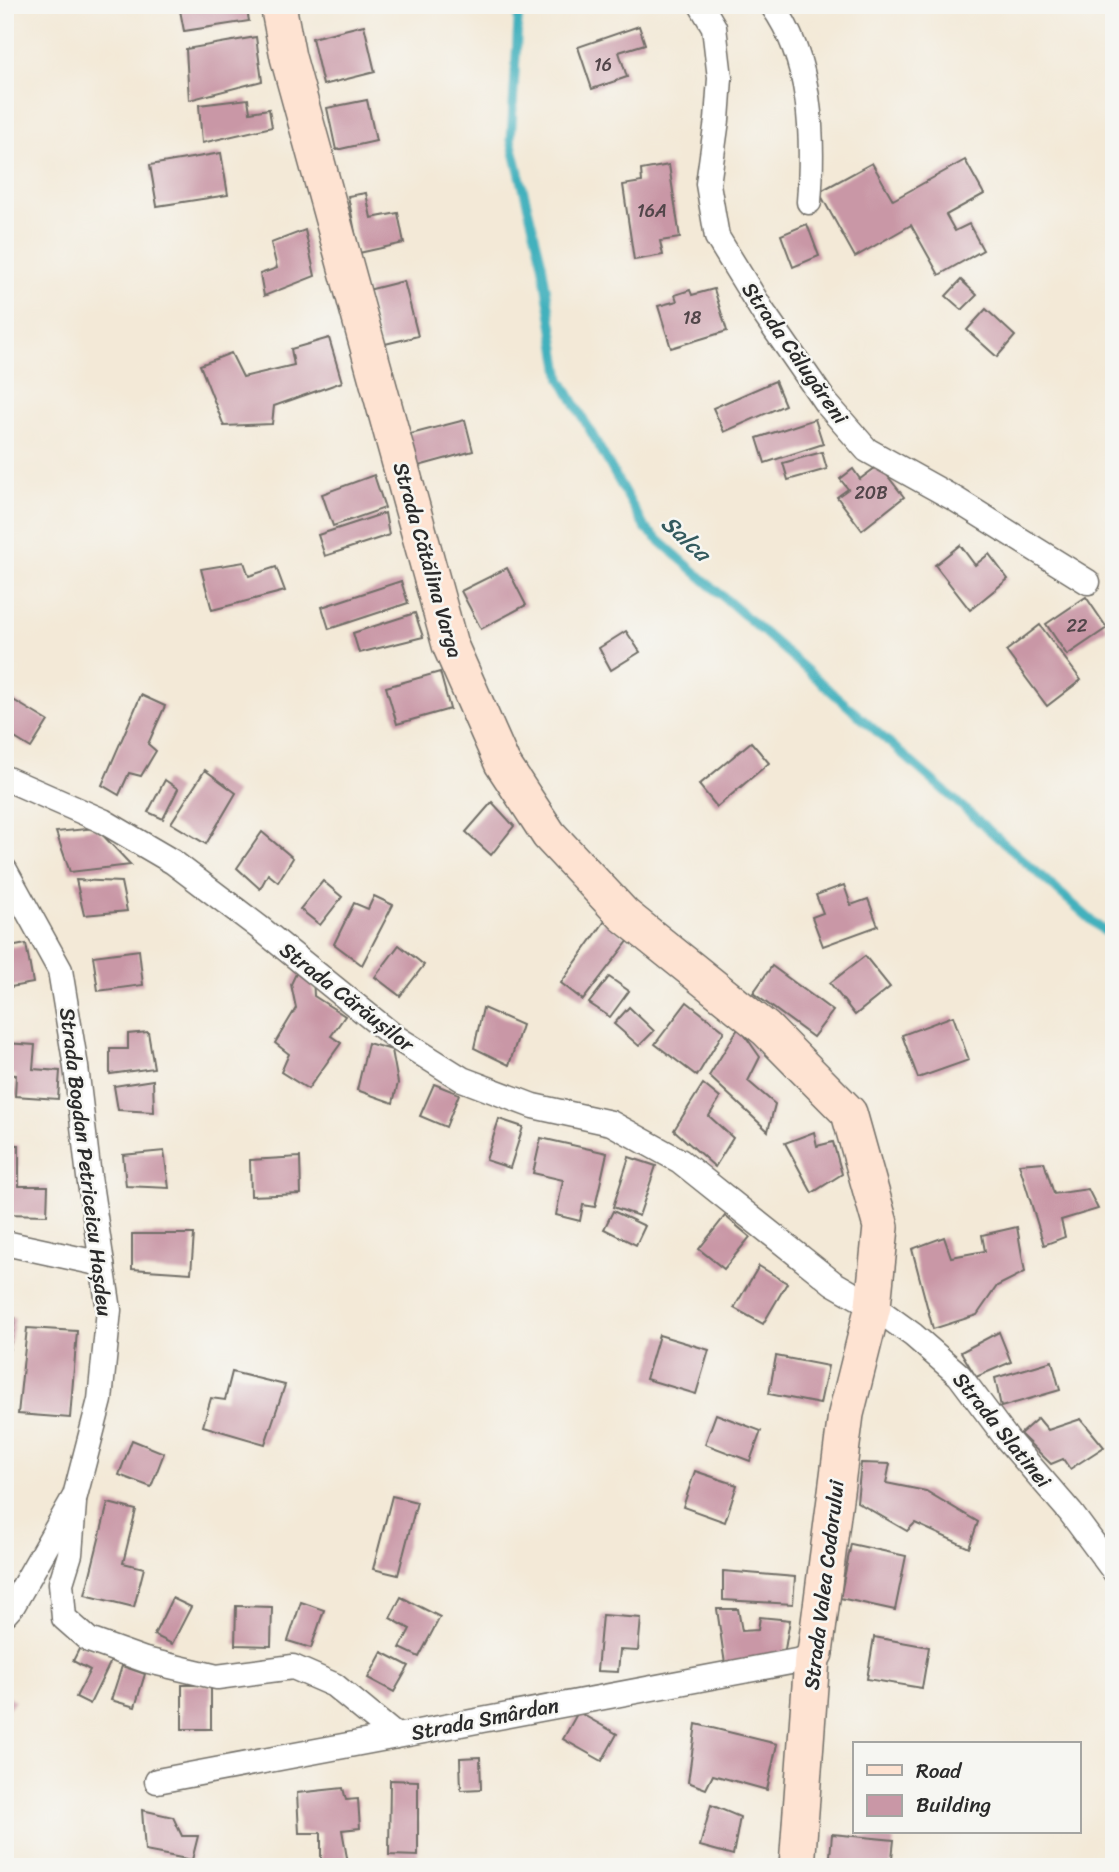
<svg xmlns="http://www.w3.org/2000/svg" width="1119" height="1872" viewBox="0 0 1119 1872" font-family="Sriracha,sans-serif">
  <style>
    .lines { fill: none; stroke-linecap: round; stroke-linejoin: round }
    .stream { stroke: #42b1bd; stroke-width: 9 }
    .building { fill: #c997a6 }
    .minor-casing { stroke: #716e67; stroke-width: 27 }
    .secondary-casing { stroke: #716e67; stroke-width: 38 }
    .minor { stroke: #fff; stroke-width: 24 }
    .secondary { stroke: #fee3d2; stroke-width: 35 }
    .labels { text-anchor: middle; stroke-width: 5; stroke-linejoin: round; paint-order: stroke }
    .number-label { font-size: 18px; fill: #52464a }
    .street-label { font-size: 21px; fill: #2b2b2b; stroke: #f6f6f2 }
    .water-label { font-size: 23px; font-style: italic; fill: #335a5e; stroke: #f6f6f2 }
  </style>
  <rect width="100%" height="100%" fill="#f6f6f2"/>
  <filter id="ink" filterUnits="userSpaceOnUse"><feTurbulence type="fractalNoise" baseFrequency=".0143" numOctaves="2"/><feDisplacementMap in="SourceGraphic" scale="14" xChannelSelector="R" yChannelSelector="G"/><feConvolveMatrix kernelMatrix="1 2 1 2 8 2 1 2 1" color-interpolation-filters="sRGB"/></filter>
  <filter id="wash" filterUnits="userSpaceOnUse"><feTurbulence type="fractalNoise" baseFrequency=".00686" numOctaves="4" result="noise"/><feDisplacementMap in="SourceGraphic" scale="28" xChannelSelector="R" yChannelSelector="G"/><feGaussianBlur stdDeviation="1.57" result="paint"/><feColorMatrix in="noise" values="0 0 0 0 0 0 0 0 0 0 0 0 0 0 0 0 0 1.4 0 .05"/><feComposite in="paint" operator="in"/></filter>
  <g filter="url(#wash)">
    <rect width="100%" height="100%" fill="#f3e9d7"/>
    <g class="lines">
      <!-- stream -->
      <path class="stream" d="M519,5L511,140L542,263L561,379L645,528L1114,940"/>
    </g>
    <g id="blocks">
      <!-- building -->
      <g class="building">
        <path d="M179,5H246L249,21L184,31Z"/>
        <path d="M364,25L375,72L323,85L312,38Z"/>
        <path d="M639,26L645,44L619,52L627,77L592,89L578,47Z"/>
        <path d="M256,37L262,81L189,100L186,49Z"/>
        <path d="M248,99L250,112L269,109L272,127L202,143L199,105Z"/>
        <path d="M367,100L376,141L336,150L327,108Z"/>
        <path d="M221,153L228,195L157,206L150,165Z"/>
        <path d="M965,160L984,194L946,215L955,231L969,224L983,250L939,275L911,225L855,257L819,192L872,163L893,200Z"/>
        <path d="M669,165L680,238L660,241L663,255L634,260L623,185L642,182L641,170Z"/>
        <path d="M366,193L371,218L398,213L404,243L359,253L348,196Z"/>
        <path d="M807,224L819,256L793,267L781,235Z"/>
        <path d="M305,230L315,276L264,296L260,274L277,268L271,243Z"/>
        <path d="M961,280L977,295L962,310L946,296Z"/>
        <path d="M404,281L418,336L381,345L368,290Z"/>
        <path d="M714,289L727,331L671,348L658,306L677,301L675,295L690,290L692,295Z"/>
        <path d="M986,309L1015,336L997,357L967,330Z"/>
        <path d="M329,338L342,382L274,406L272,424L224,426L200,365L231,353L243,377L294,365L291,349Z"/>
        <path d="M775,381L785,405L724,432L713,408Z"/>
        <path d="M815,419L823,444L765,463L757,438Z"/>
        <path d="M465,420L473,451L415,467L407,435Z"/>
        <path d="M822,452L827,469L788,480L783,463Z"/>
        <path d="M879,465L904,497L862,530L837,497L848,489L840,479L853,469L860,479Z"/>
        <path d="M374,475L385,508L333,526L322,494Z"/>
        <path d="M385,513L389,535L325,556L318,535Z"/>
        <path d="M960,545L975,565L989,554L1008,579L970,610L935,565Z"/>
        <path d="M244,562L249,576L276,567L285,591L212,610L201,569Z"/>
        <path d="M507,568L526,605L481,629L461,591Z"/>
        <path d="M401,581L408,603L329,629L322,607Z"/>
        <path d="M1086,597L1107,628L1067,655L1046,624Z"/>
        <path d="M415,613L423,637L359,653L353,633Z"/>
        <path d="M1040,625L1081,680L1047,706L1006,651Z"/>
        <path d="M626,631L640,652L611,670L599,648Z"/>
        <path d="M440,672L450,709L397,724L386,687Z"/>
        <path d="M5,695L48,721L31,748L5,732Z"/>
        <path d="M141,695L165,706L148,744L156,751L141,776L129,773L119,795L102,785Z"/>
        <path d="M751,742L769,763L717,807L699,785Z"/>
        <path d="M205,770L236,793L206,844L171,823Z"/>
        <path d="M165,780L178,789L163,819L148,812Z"/>
        <path d="M492,802L514,826L491,855L466,832Z"/>
        <path d="M96,828L131,865L70,872L56,832Z"/>
        <path d="M262,832L293,858L278,882L268,874L260,889L237,868Z"/>
        <path d="M76,880L121,882L127,911L84,915Z"/>
        <path d="M323,881L342,897L320,925L300,909Z"/>
        <path d="M844,885L851,905L868,899L878,926L823,946L812,917L823,913L816,895Z"/>
        <path d="M374,896L393,905L362,965L334,944L354,903L368,909Z"/>
        <path d="M605,921L629,940L583,1000L561,983Z"/>
        <path d="M26,944L33,983L5,988V948Z"/>
        <path d="M399,945L424,965L400,996L375,977Z"/>
        <path d="M139,950L143,985L98,991L93,956Z"/>
        <path d="M865,956L890,987L855,1015L830,983Z"/>
        <path d="M300,965L313,974L314,996L345,1016L331,1036L341,1043L308,1089L281,1072L289,1054L275,1043L296,1008L291,984Z"/>
        <path d="M772,966L833,1011L813,1037L753,993Z"/>
        <path d="M609,977L629,991L610,1017L589,1003Z"/>
        <path d="M687,1002L724,1031L697,1076L655,1044Z"/>
        <path d="M629,1007L654,1031L639,1046L614,1024Z"/>
        <path d="M483,1008L522,1025L509,1065L474,1048Z"/>
        <path d="M953,1016L969,1060L918,1078L902,1035Z"/>
        <path d="M739,1027L760,1057L748,1081L775,1104L768,1131L709,1076Z"/>
        <path d="M148,1032L154,1068L110,1074V1049H128V1034Z"/>
        <path d="M5,1043L35,1045L33,1069L60,1071L58,1099L15,1096L16,1075L5,1074Z"/>
        <path d="M368,1043L392,1050L398,1083L393,1103L357,1090Z"/>
        <path d="M153,1080L154,1112L118,1110L114,1086Z"/>
        <path d="M434,1084L459,1094L446,1127L420,1116Z"/>
        <path d="M703,1084L720,1098L709,1116L733,1138L715,1167L674,1130Z"/>
        <path d="M499,1119L523,1127L510,1168L486,1160Z"/>
        <path d="M814,1132L817,1146L833,1142L842,1174L812,1193L785,1143Z"/>
        <path d="M541,1138L607,1153L595,1207L583,1205L580,1221L556,1215L563,1180L533,1173Z"/>
        <path d="M5,1145H19V1186H48L47,1215L5,1214Z"/>
        <path d="M164,1151L169,1188L126,1186L123,1155Z"/>
        <path d="M300,1157L301,1194L251,1196L250,1160Z"/>
        <path d="M629,1157L656,1166L639,1216L613,1207Z"/>
        <path d="M1044,1162L1054,1194L1088,1189L1098,1209L1061,1220L1065,1237L1044,1245L1019,1164Z"/>
        <path d="M613,1211L645,1226L636,1245L604,1229Z"/>
        <path d="M725,1216L750,1237L724,1269L699,1249Z"/>
        <path d="M1017,1227L1025,1272L997,1286L977,1315L933,1329L912,1249L944,1237L951,1257L985,1251L982,1235Z"/>
        <path d="M132,1234H194L191,1273L132,1269Z"/>
        <path d="M759,1266L787,1283L763,1324L734,1308Z"/>
        <path d="M5,1316L15,1318L7,1362H5Z"/>
        <path d="M27,1328L77,1331L70,1418L18,1414Z"/>
        <path d="M999,1332L1011,1362L976,1377L961,1352Z"/>
        <path d="M659,1335L709,1350L696,1394L646,1379Z"/>
        <path d="M776,1356L828,1366L820,1404L769,1394Z"/>
        <path d="M1052,1361L1060,1390L1001,1407L995,1378Z"/>
        <path d="M232,1372L285,1385L265,1444L203,1426L211,1398L225,1400Z"/>
        <path d="M716,1414L761,1431L750,1461L705,1444Z"/>
        <path d="M1038,1418L1048,1430L1081,1419L1104,1447L1070,1469L1063,1459L1051,1464L1020,1434Z"/>
        <path d="M132,1440L164,1453L151,1487L119,1475Z"/>
        <path d="M861,1463L890,1464L886,1483L926,1491L978,1522L969,1548L915,1523L907,1531L857,1502Z"/>
        <path d="M695,1471L737,1485L725,1522L683,1507Z"/>
        <path d="M392,1496L417,1502L398,1575L373,1569Z"/>
        <path d="M108,1503L136,1510L123,1563L144,1568L134,1607L85,1595Z"/>
        <path d="M851,1544L906,1556L895,1610L840,1598Z"/>
        <path d="M723,1571L795,1577L793,1604L723,1600Z"/>
        <path d="M401,1597L440,1617L419,1657L400,1648L410,1629L390,1618Z"/>
        <path d="M172,1598L191,1607L172,1644L154,1635Z"/>
        <path d="M301,1602L324,1610L311,1648L288,1641Z"/>
        <path d="M236,1606L272,1607L271,1646L235,1645Z"/>
        <path d="M717,1609H738L742,1631L758,1630L760,1617L790,1620L784,1655L725,1664Z"/>
        <path d="M602,1615L641,1618L638,1651L620,1650L618,1672L597,1671Z"/>
        <path d="M874,1637L929,1647L922,1688L867,1679Z"/>
        <path d="M81,1645L111,1661L90,1704L76,1697L90,1670L73,1661Z"/>
        <path d="M382,1652L409,1666L394,1692L368,1678Z"/>
        <path d="M122,1666L145,1674L135,1707L111,1700Z"/>
        <rect x="182" y="1685" width="29" height="44"/>
        <path d="M5,1693L15,1701L5,1712Z"/>
        <path d="M578,1712L617,1734L602,1761L563,1739Z"/>
        <path d="M696,1724L777,1744L767,1790L713,1775L706,1789L688,1782Z"/>
        <path d="M480,1757L481,1789L461,1790L460,1758Z"/>
        <path d="M390,1780L418,1781V1856L389,1855Z"/>
        <path d="M343,1788L346,1800L358,1799L360,1828L342,1830L348,1863L321,1866V1833H299L297,1793Z"/>
        <path d="M711,1805L740,1817L733,1855L700,1846Z"/>
        <path d="M142,1810L173,1817L182,1836H198L192,1860L145,1851Z"/>
        <path d="M832,1834L894,1840L891,1867H829Z"/>
      </g>
    </g>
  </g>
  <g filter="url(#ink)">
    <use href="#blocks" fill-opacity="0" stroke="#716e67" stroke-width="2"/>
    <g class="lines">
      <!-- minor casing -->
      <g class="minor-casing">
        <g id="minor">
          <path d="M701,5L714,27L720,78L717,120L708,184L717,237L763,312L826,403L867,450L955,499L1088,582"/>
          <path d="M772,5C812,60 814,136 809,202"/>
          <path d="M5,778L103,821L173,862L260,928L395,1037L462,1079L533,1106L611,1123L680,1161L833,1283L873,1306L913,1335L959,1375L1007,1439L1071,1513L1114,1571"/>
          <path d="M5,870L60,970L76,1067L89,1177L109,1310L100,1400L75,1496L13,1605L5,1614"/>
          <path d="M5,1243L102,1264"/>
          <path d="M74,1503L70,1554L61,1583L64,1618L89,1640L145,1660L217,1677L293,1667L334,1685L396,1736"/>
          <path d="M157,1781L812,1658"/>
        </g>
      </g>
      <!-- secondary casing -->
      <g class="secondary-casing">
        <path id="secondary" d="M278,5L288,57L450,645L502,763L549,835L624,915L766,1029L849,1113L881,1227L873,1306L846,1414L815,1653L812,1658L797,1867"/>
      </g>
      <!-- minor -->
      <use href="#minor" class="minor"/>
      <!-- secondary -->
      <use href="#secondary" class="secondary"/>
    </g>
  </g>
  <g class="labels">
    <!-- number labels -->
    <g class="number-label">
      <text x="603" y="71">16</text>
      <text x="652" y="217">16A</text>
      <text x="692" y="324">18</text>
      <text x="871" y="499">20B</text>
      <text x="1077" y="632">22</text>
    </g>
    <!-- street labels -->
    <g class="street-label">
      <text transform="translate(795 353) rotate(55)" y="7">Strada Călugăreni</text>
      <text transform="translate(428 560) rotate(74)" y="7">Strada Cătălina Varga</text>
      <text transform="translate(347 997) rotate(38)" y="7">Strada Cărăușilor</text>
      <text transform="translate(86 1162) rotate(83)" y="7">Strada Bogdan Petriceicu Hașdeu</text>
      <text transform="translate(1002 1430) rotate(51)" y="7">Strada Slatinei</text>
      <text transform="translate(824 1585) rotate(-83)" y="7">Strada Valea Codorului</text>
      <text transform="translate(485 1719) rotate(-11)" y="7">Strada Smârdan</text>
    </g>
    <!-- water labels -->
    <g class="water-label">
      <text transform="translate(686 538) rotate(42)" y="8">Salca</text>
    </g>
  </g>
  <!-- margin -->
  <rect width="1119" height="1872" fill="none" stroke="#f6f6f2" stroke-width="28"/>
  <!-- legend -->
  <rect x="853" y="1742" width="228" height="91" fill="#f6f6f2" stroke="#a5a5a2" stroke-width="2"/>
  <rect x="867" y="1765" width="35" height="10" fill="#fee3d2" stroke="#a5a5a2" stroke-width="2"/>
  <text x="916" y="1778" font-size="21" fill="#2b2b2b">Road</text>
  <rect x="867" y="1795" width="35" height="21" fill="#c997a6" stroke="#a5a5a2" stroke-width="2"/>
  <text x="916" y="1812" font-size="21" fill="#2b2b2b">Building</text>
</svg>
